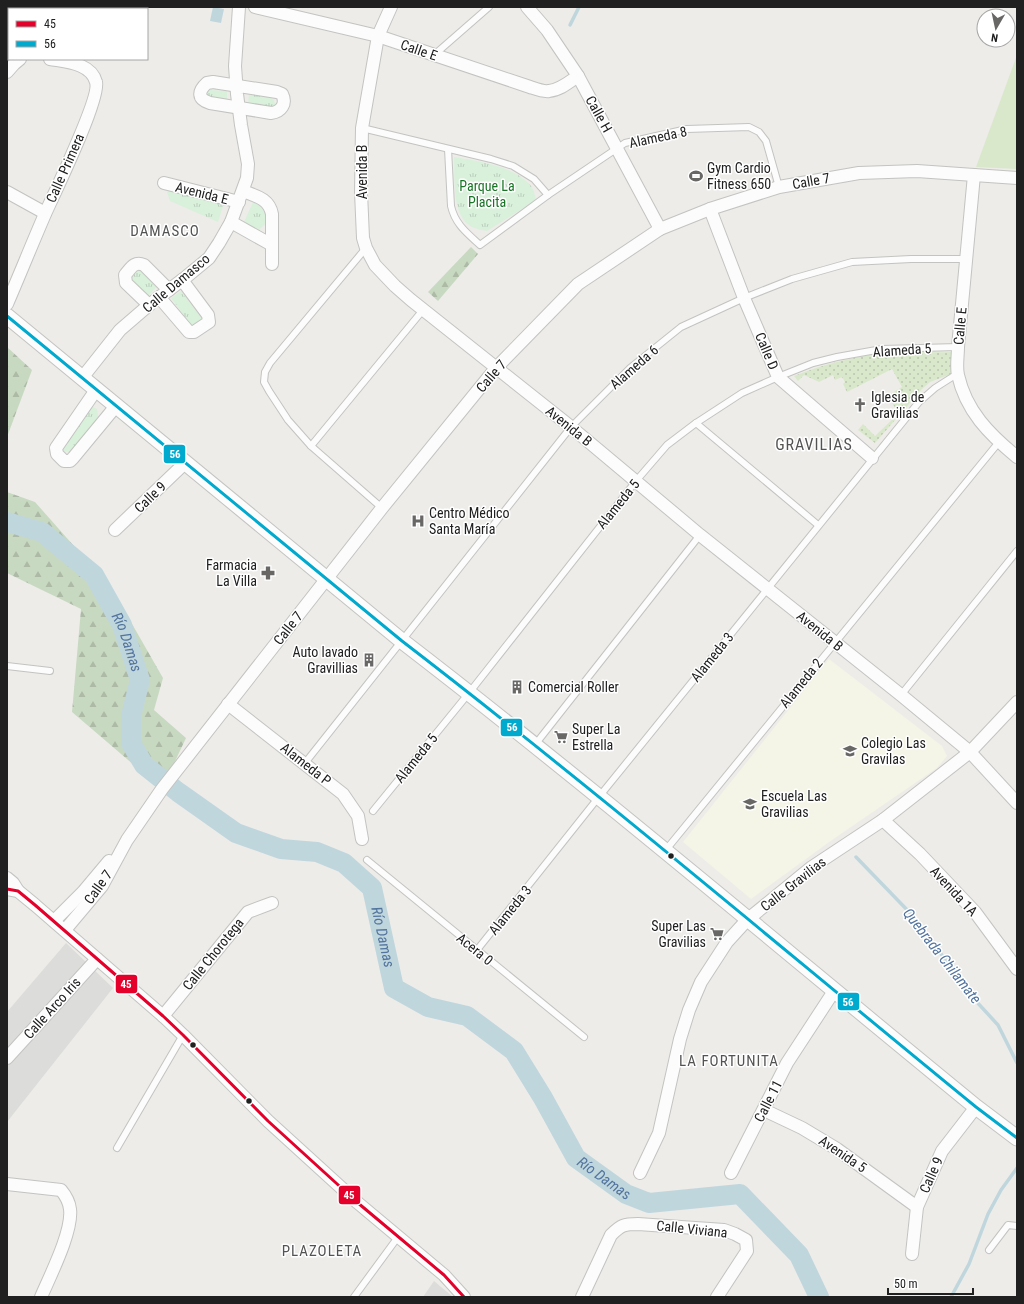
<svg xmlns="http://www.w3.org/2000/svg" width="1024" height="1304" viewBox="0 0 1024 1304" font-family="'Roboto Condensed',sans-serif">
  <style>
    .residential { fill: #dcdcda }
    .education { fill: #f4f5e6 }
    .grass { fill: #d9e8cb }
    .forest { fill: url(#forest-firs) }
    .park { fill: url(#park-tufts) }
    .garden { fill: url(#garden-dots) }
    .water { fill: #c0d6dd }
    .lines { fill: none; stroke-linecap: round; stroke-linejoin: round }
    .stream { stroke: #c0d6dd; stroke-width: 3.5 }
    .river { stroke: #c0d6dd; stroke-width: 20 }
    .service-casing { stroke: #c3c3c1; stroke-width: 8 }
    .minor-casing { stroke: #c3c3c1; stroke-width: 14 }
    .tertiary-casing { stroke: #c3c3c1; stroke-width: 17 }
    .service { stroke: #fcfcfc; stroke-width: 6 }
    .minor { stroke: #fcfcfc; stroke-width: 12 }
    .tertiary { stroke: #fcfcfc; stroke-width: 15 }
    .bus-1-casing { stroke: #fff; stroke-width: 6 }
    .bus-2-casing { stroke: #fff; stroke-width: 6 }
    .bus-1 { stroke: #e4002b; stroke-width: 3 }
    .bus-2 { stroke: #00a9ce; stroke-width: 3 }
    .bus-dot { fill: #202020; stroke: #fff; stroke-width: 1.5 }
    .labels { text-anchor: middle; stroke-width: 3; stroke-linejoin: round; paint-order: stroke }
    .street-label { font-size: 14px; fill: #202020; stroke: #fff }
    .poi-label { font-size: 14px; fill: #202020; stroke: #fff; text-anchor: start }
    .park-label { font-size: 14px; fill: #177424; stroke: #fff }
    .neighbourhood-label { font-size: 15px; letter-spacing: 1px; fill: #535353; stroke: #fff }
    .water-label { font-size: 15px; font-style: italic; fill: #52749f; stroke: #fff }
    .quarter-label { font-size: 16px; letter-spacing: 1px; fill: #535353; stroke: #fff }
    .line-badge { stroke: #fff; stroke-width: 1.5 }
    .badge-label { font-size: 11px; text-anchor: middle; font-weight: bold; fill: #fff }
  </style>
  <defs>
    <pattern id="forest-firs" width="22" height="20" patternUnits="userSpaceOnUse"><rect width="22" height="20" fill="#c8d9c1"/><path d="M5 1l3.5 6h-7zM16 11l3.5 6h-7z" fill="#acbaa6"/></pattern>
    <pattern id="park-tufts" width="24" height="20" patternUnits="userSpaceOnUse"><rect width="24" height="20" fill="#d9f0db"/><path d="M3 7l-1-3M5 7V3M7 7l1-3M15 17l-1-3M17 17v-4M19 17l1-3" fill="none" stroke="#bacebc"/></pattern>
    <pattern id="garden-dots" width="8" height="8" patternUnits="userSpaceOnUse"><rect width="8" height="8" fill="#d9e8cb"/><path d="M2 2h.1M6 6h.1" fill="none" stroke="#bac7ae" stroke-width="1.8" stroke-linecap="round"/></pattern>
  </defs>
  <rect width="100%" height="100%" fill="#edece9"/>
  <!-- residential -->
  <g class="residential">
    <path d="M66,943L113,988L7,1122V1012Z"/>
    <path d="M434,1281L453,1297H423Z"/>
  </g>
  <!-- education -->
  <path class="education" d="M829,659L942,746L947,756L937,768L832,840L751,899L683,842Z"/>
  <!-- grass -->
  <path class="grass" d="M1017,55V169L976,167Z"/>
  <!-- forest -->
  <g class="forest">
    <path d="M471,247L478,254L438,301L428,292Z"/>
    <path d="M7,347L32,370L7,437Z"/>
    <path d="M7,492L35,502L112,589L163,678L154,710L186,738L162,789L72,712L81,609L7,573Z"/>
  </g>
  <!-- park -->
  <g class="park">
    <path d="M209,90L227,91V99L207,98L205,95Z"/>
    <path d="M249,94L269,97L274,100L275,105L272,108L248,104Z"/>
    <path d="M454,157C478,161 515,166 531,186C534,189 535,196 536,200L487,231C482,230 476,229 472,227C451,216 455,177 454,157Z"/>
    <path d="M175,189L224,203L218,222L170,201L167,192Z"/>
    <path d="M253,202L266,209L268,221L259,230L244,222Z"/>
    <path d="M138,268L157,286L148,296L129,278Z"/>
    <path d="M181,291L203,320L193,328L171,298Z"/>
    <path d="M89,405L97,409L98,417L74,451C69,453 66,453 62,449Z"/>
  </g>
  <!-- garden -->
  <path class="garden" d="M952,352L951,374L930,382L922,389L875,443L858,430L863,424L875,436L899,413L887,396L902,387L892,369L847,392L843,384L845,382L842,377L835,380L833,375L819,382L804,375L798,381L794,376C824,364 855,356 887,353C908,351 930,353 952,352Z"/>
  <!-- water -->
  <path class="water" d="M213,7L224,9L221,23L210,21Z"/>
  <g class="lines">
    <!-- stream -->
    <g class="stream">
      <path d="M570,25L579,7"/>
      <path d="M856,857L913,916L975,1000L998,1025L1017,1063"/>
      <path d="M951,1297L969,1264L988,1214L1001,1190L1017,1168"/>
    </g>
    <!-- river -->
    <path class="river" id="s1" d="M7,522L42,532L94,575L122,625L140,680L131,716V743L144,765L178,792L236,833L281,849L317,852L344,863L372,888L394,988L428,1007L467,1016L514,1051L543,1098L576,1158L626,1194L649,1203L740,1194L799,1255L819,1297"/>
    <!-- service casing -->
    <g class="service-casing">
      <g id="service">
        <path d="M434,55L489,7"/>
        <path d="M362,128L491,159L513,166L534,179L548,195"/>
        <path d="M448,149L451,206C455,224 467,233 480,245L548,195L625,143L687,129L749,127L759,132L766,141L779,187"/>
        <path d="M366,248L270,363L265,372L264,382L269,391L288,420L311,446L382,508"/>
        <path d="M696,423L818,525"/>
        <path d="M311,446L423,310"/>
        <path d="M7,666L50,671"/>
        <path d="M901,695L1017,551"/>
        <path d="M534,746L700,535"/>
        <path d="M305,763L571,427L630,368L681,327L744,298L792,279L852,262L911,259H967"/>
        <path d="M373,811L469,693L636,481L667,445L696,423L742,393L778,377L813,363L837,357L882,349L958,347"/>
        <path d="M665,851L999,442"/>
        <path d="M367,860L584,1037"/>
        <path d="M477,950L598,798L919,402L935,388L957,374"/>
        <path d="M117,1148L183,1035"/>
        <path d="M989,1250L1008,1225L1017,1226"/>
        <path d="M354,1297L398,1237"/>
      </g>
    </g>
    <!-- minor casing -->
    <g class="minor-casing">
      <g id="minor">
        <path d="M255,7L378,36L530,87C536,89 543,92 549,91C560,90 569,82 578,76"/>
        <path d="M391,7L378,36L362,128L361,192L363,238L366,248L375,265L395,286L411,300L571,427L700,535L901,695L970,752L1017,803"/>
        <path d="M527,7L547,30L578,76L660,229"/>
        <path d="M7,72L14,64L20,59"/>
        <path d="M213,82L277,92L282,94C287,104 281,112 271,113L210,103C197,99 198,91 207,83Z"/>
        <path d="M974,175L958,347C958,356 956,367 958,375C966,411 989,434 1017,457"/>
        <path d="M164,183L239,202"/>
        <path d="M243,191C255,196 269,198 272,214V264"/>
        <path d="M7,192L45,213"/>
        <path d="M710,209L744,298L778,377L872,458"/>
        <path d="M231,222L272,245"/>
        <path d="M159,297L189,332H194L209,322L208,315L182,280"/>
        <path d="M7,304C20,274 32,244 45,214C54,194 101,97 96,82C91,63 66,62 50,59"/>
        <path d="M149,305L126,283L125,275C131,268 134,261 144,265L169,290"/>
        <path d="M82,378L120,330L149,305L186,277L209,258L219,243L231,222L247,178L248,164L241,125L237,94L235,66L239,7"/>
        <path d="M96,390L56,448L57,454L64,461H70L73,458L116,406"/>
        <path d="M115,530L185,463"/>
        <path d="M228,704L343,794L358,816L362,839"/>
        <path d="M883,820L920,854L975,912L1017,969"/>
        <path d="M7,878L13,883L18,891"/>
        <path d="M7,889L18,891L35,905L163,1016L183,1035L268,1121L358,1203L444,1275L464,1297"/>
        <path d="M54,921L83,892L109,861"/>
        <path d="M65,930L102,886L127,840L162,789L382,508L496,368L578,284L660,229L710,209L779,187L859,173L917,171L1017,178"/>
        <path d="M163,1016L248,912L272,903"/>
        <path d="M7,1058L97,959"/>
        <path d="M764,1110L802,1128L837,1149L917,1207"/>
        <path d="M640,1173L659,1133L680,1039L689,1010L701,982L727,942L747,920L812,867L883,820L970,752L1017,702"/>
        <path d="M731,1173L787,1063L834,991"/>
        <path d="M7,1184L61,1190C66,1196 69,1201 70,1209C73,1231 50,1276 41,1297"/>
        <path d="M912,1254L917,1207L942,1151L976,1107"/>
        <path d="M582,1297L611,1235C621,1225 624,1224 638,1224L724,1230L735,1234L746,1240L747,1251L717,1297"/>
      </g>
    </g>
    <!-- tertiary casing -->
    <g class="tertiary-casing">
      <path id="tertiary" d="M7,316L402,641C597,791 785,951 976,1107L1017,1138"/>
    </g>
    <!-- service -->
    <use href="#service" class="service"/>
    <!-- minor -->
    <use href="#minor" class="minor"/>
    <!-- tertiary -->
    <use href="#tertiary" class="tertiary"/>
    <!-- bus-1 casing -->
    <g class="bus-1-casing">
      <path id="bus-1" d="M7,889L18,891L35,905L163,1016L183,1035L268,1121L358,1203L444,1275L464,1297"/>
    </g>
    <!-- bus-2 casing -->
    <g class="bus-2-casing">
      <path id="bus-2" d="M7,316L402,641C597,791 785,951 976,1107L1017,1138"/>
    </g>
    <!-- bus-1 -->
    <use href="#bus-1" class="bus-1"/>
    <!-- bus-2 -->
    <use href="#bus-2" class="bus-2"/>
  </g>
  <!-- icons -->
  <defs>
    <g id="stadium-bare" transform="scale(1.08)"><path d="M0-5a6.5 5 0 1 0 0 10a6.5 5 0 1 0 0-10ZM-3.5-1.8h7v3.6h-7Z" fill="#686766" stroke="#fff" stroke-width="2.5" paint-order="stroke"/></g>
    <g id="church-bare" transform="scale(1.08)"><path d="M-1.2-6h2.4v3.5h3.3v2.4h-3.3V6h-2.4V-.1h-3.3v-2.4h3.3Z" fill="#686766" stroke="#fff" stroke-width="2.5" paint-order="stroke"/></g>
    <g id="hospital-bare" transform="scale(1.08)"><path d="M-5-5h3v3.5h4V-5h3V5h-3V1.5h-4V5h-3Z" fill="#686766" stroke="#fff" stroke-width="2.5" paint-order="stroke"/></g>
    <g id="pharmacy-bare" transform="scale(1.08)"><path d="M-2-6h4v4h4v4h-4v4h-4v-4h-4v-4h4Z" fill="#686766" stroke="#fff" stroke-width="2.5" paint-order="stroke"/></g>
    <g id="building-bare" transform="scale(1.08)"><path d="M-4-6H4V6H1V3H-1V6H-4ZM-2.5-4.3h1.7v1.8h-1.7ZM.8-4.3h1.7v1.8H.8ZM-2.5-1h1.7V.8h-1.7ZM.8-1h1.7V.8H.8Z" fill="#686766" stroke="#fff" stroke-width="2.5" paint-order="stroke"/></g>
    <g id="supermarket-bare" transform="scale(1.08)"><path d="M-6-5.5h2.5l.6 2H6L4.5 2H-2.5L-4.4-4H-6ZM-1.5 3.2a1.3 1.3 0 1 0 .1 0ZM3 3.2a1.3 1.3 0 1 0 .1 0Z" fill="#686766" stroke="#fff" stroke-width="2.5" paint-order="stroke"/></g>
    <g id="school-bare" transform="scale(1.08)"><path d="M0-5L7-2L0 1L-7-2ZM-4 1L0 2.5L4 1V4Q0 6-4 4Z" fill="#686766" stroke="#fff" stroke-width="2.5" paint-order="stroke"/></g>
  </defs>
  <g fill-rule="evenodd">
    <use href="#stadium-bare" x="696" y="176"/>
    <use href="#church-bare" x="860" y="405"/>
    <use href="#hospital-bare" x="418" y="521"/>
    <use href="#pharmacy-bare" x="268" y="573"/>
    <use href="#building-bare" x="369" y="660"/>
    <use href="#building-bare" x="517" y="687"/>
    <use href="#supermarket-bare" x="561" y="737"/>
    <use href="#school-bare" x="850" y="751"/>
    <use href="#school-bare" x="750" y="804"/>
    <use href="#supermarket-bare" x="717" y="934"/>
  </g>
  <!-- markers -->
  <g class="bus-dot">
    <circle cx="671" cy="856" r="3.5"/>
    <circle cx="193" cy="1045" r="3.5"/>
    <circle cx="249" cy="1101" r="3.5"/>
  </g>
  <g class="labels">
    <!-- street labels -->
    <g class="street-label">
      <text transform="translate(419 50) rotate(19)" y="5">Calle E</text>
      <text transform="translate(599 114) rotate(61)" y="5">Calle H</text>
      <text transform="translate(658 137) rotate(-12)" y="5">Alameda 8</text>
      <text transform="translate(65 168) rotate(-66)" y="5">Calle Primera</text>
      <text transform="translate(362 172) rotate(-90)" y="5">Avenida B</text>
      <text transform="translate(811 181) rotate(-10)" y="5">Calle 7</text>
      <text transform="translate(202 193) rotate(14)" y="5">Avenida E</text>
      <text transform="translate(176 283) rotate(-40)" y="5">Calle Damasco</text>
      <text transform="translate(960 326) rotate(-85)" y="5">Calle E</text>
      <text transform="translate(902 350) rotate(-4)" y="5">Alameda 5</text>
      <text transform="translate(767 351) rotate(67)" y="5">Calle D</text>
      <text transform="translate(634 367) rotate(-41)" y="5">Alameda 6</text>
      <text transform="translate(491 376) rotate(-49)" y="5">Calle 7</text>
      <text transform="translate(569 426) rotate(39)" y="5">Avenida B</text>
      <text transform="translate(150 497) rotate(-44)" y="5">Calle 9</text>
      <text transform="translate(618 504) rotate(-51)" y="5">Alameda 5</text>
      <text transform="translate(288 628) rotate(-52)" y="5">Calle 7</text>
      <text transform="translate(820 631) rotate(39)" y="5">Avenida B</text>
      <text transform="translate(712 657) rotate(-51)" y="5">Alameda 3</text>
      <text transform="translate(801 683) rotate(-51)" y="5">Alameda 2</text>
      <text transform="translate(416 758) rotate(-51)" y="5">Alameda 5</text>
      <text transform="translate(306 764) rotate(38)" y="5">Alameda P</text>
      <text transform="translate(793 884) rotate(-38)" y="5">Calle Gravilias</text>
      <text transform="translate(98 887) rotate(-55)" y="5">Calle 7</text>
      <text transform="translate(954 891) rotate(47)" y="5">Avenida 1A</text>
      <text transform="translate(510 910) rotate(-51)" y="5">Alameda 3</text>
      <text transform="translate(475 949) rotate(39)" y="5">Acera 0</text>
      <text transform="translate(213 954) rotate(-51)" y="5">Calle Chorotega</text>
      <text transform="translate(52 1008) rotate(-48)" y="5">Calle Arco Iris</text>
      <text transform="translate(768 1101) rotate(-63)" y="5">Calle 11</text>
      <text transform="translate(843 1154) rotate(34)" y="5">Avenida 5</text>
      <text transform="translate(931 1175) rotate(-66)" y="5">Calle 9</text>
      <text transform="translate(692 1229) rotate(6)" y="5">Calle Viviana</text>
    </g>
    <!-- poi labels -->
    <g class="poi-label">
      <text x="707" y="173">Gym Cardio<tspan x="707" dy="16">Fitness 650</tspan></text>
      <text x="871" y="402">Iglesia de<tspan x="871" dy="16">Gravilias</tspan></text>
      <text x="429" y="518">Centro Médico<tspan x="429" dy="16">Santa María</tspan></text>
      <text x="257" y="570" text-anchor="end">Farmacia<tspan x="257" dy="16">La Villa</tspan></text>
      <text x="358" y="657" text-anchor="end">Auto lavado<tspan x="358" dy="16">Gravillias</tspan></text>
      <text x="528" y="692">Comercial Roller</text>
      <text x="572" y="734">Super La<tspan x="572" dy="16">Estrella</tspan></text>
      <text x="861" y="748">Colegio Las<tspan x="861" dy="16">Gravilas</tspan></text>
      <text x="761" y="801">Escuela Las<tspan x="761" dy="16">Gravilias</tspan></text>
      <text x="706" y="931" text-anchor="end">Super Las<tspan x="706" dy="16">Gravilias</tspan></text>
    </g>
    <!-- park labels -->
    <g class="park-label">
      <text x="487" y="191">Parque La<tspan x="487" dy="16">Placita</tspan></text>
    </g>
    <!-- neighbourhood labels -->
    <g class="neighbourhood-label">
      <text x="165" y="236">DAMASCO</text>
      <text x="729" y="1066">LA FORTUNITA</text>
      <text x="322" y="1256">PLAZOLETA</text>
    </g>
    <!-- water labels -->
    <g class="water-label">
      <text dy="5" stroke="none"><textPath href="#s1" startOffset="179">Río Damas</textPath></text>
      <text dy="5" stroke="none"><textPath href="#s1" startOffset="624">Río Damas</textPath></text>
      <text transform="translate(942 956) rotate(52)" y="5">Quebrada Chilamate</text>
      <text dy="5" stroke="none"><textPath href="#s1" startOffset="972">Río Damas</textPath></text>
    </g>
    <!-- quarter labels -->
    <g class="quarter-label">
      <text x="814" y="450">GRAVILIAS</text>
    </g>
  </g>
  <g class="line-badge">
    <rect x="163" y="444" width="23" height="20" rx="4" fill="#00a9ce"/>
    <rect x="500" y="718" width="23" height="19" rx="4" fill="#00a9ce"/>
    <rect x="115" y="974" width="23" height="20" rx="4" fill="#e4002b"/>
    <rect x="837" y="992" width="23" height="19" rx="4" fill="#00a9ce"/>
    <rect x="338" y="1185" width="23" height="20" rx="4" fill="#e4002b"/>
  </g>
  <g class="badge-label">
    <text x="175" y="458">56</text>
    <text x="512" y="731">56</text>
    <text x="126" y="988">45</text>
    <text x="848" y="1006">56</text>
    <text x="349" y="1199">45</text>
  </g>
  <!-- border -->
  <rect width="1024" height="1304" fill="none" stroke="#202020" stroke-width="16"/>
  <!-- legend -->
  <rect x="8" y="8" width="140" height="52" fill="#ffffff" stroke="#a6a6a6"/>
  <rect x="16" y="21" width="20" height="6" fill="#e4002b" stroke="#a6a6a6"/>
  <text x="44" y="28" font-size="12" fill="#202020">45</text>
  <rect x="16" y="41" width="20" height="6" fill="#00a9ce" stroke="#a6a6a6"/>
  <text x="44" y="48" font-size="12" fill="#202020">56</text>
  <!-- north arrow -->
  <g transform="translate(996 28) rotate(189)"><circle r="19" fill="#ffffff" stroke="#a6a6a6"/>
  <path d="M0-3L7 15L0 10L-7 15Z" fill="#686766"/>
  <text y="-6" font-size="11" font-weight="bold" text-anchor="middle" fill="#202020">N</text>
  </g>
  <!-- scale -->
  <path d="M888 1288v6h85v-6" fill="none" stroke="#202020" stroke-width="2"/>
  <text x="894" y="1288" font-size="12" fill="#202020" stroke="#ffffff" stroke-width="3" paint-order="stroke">50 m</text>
</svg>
